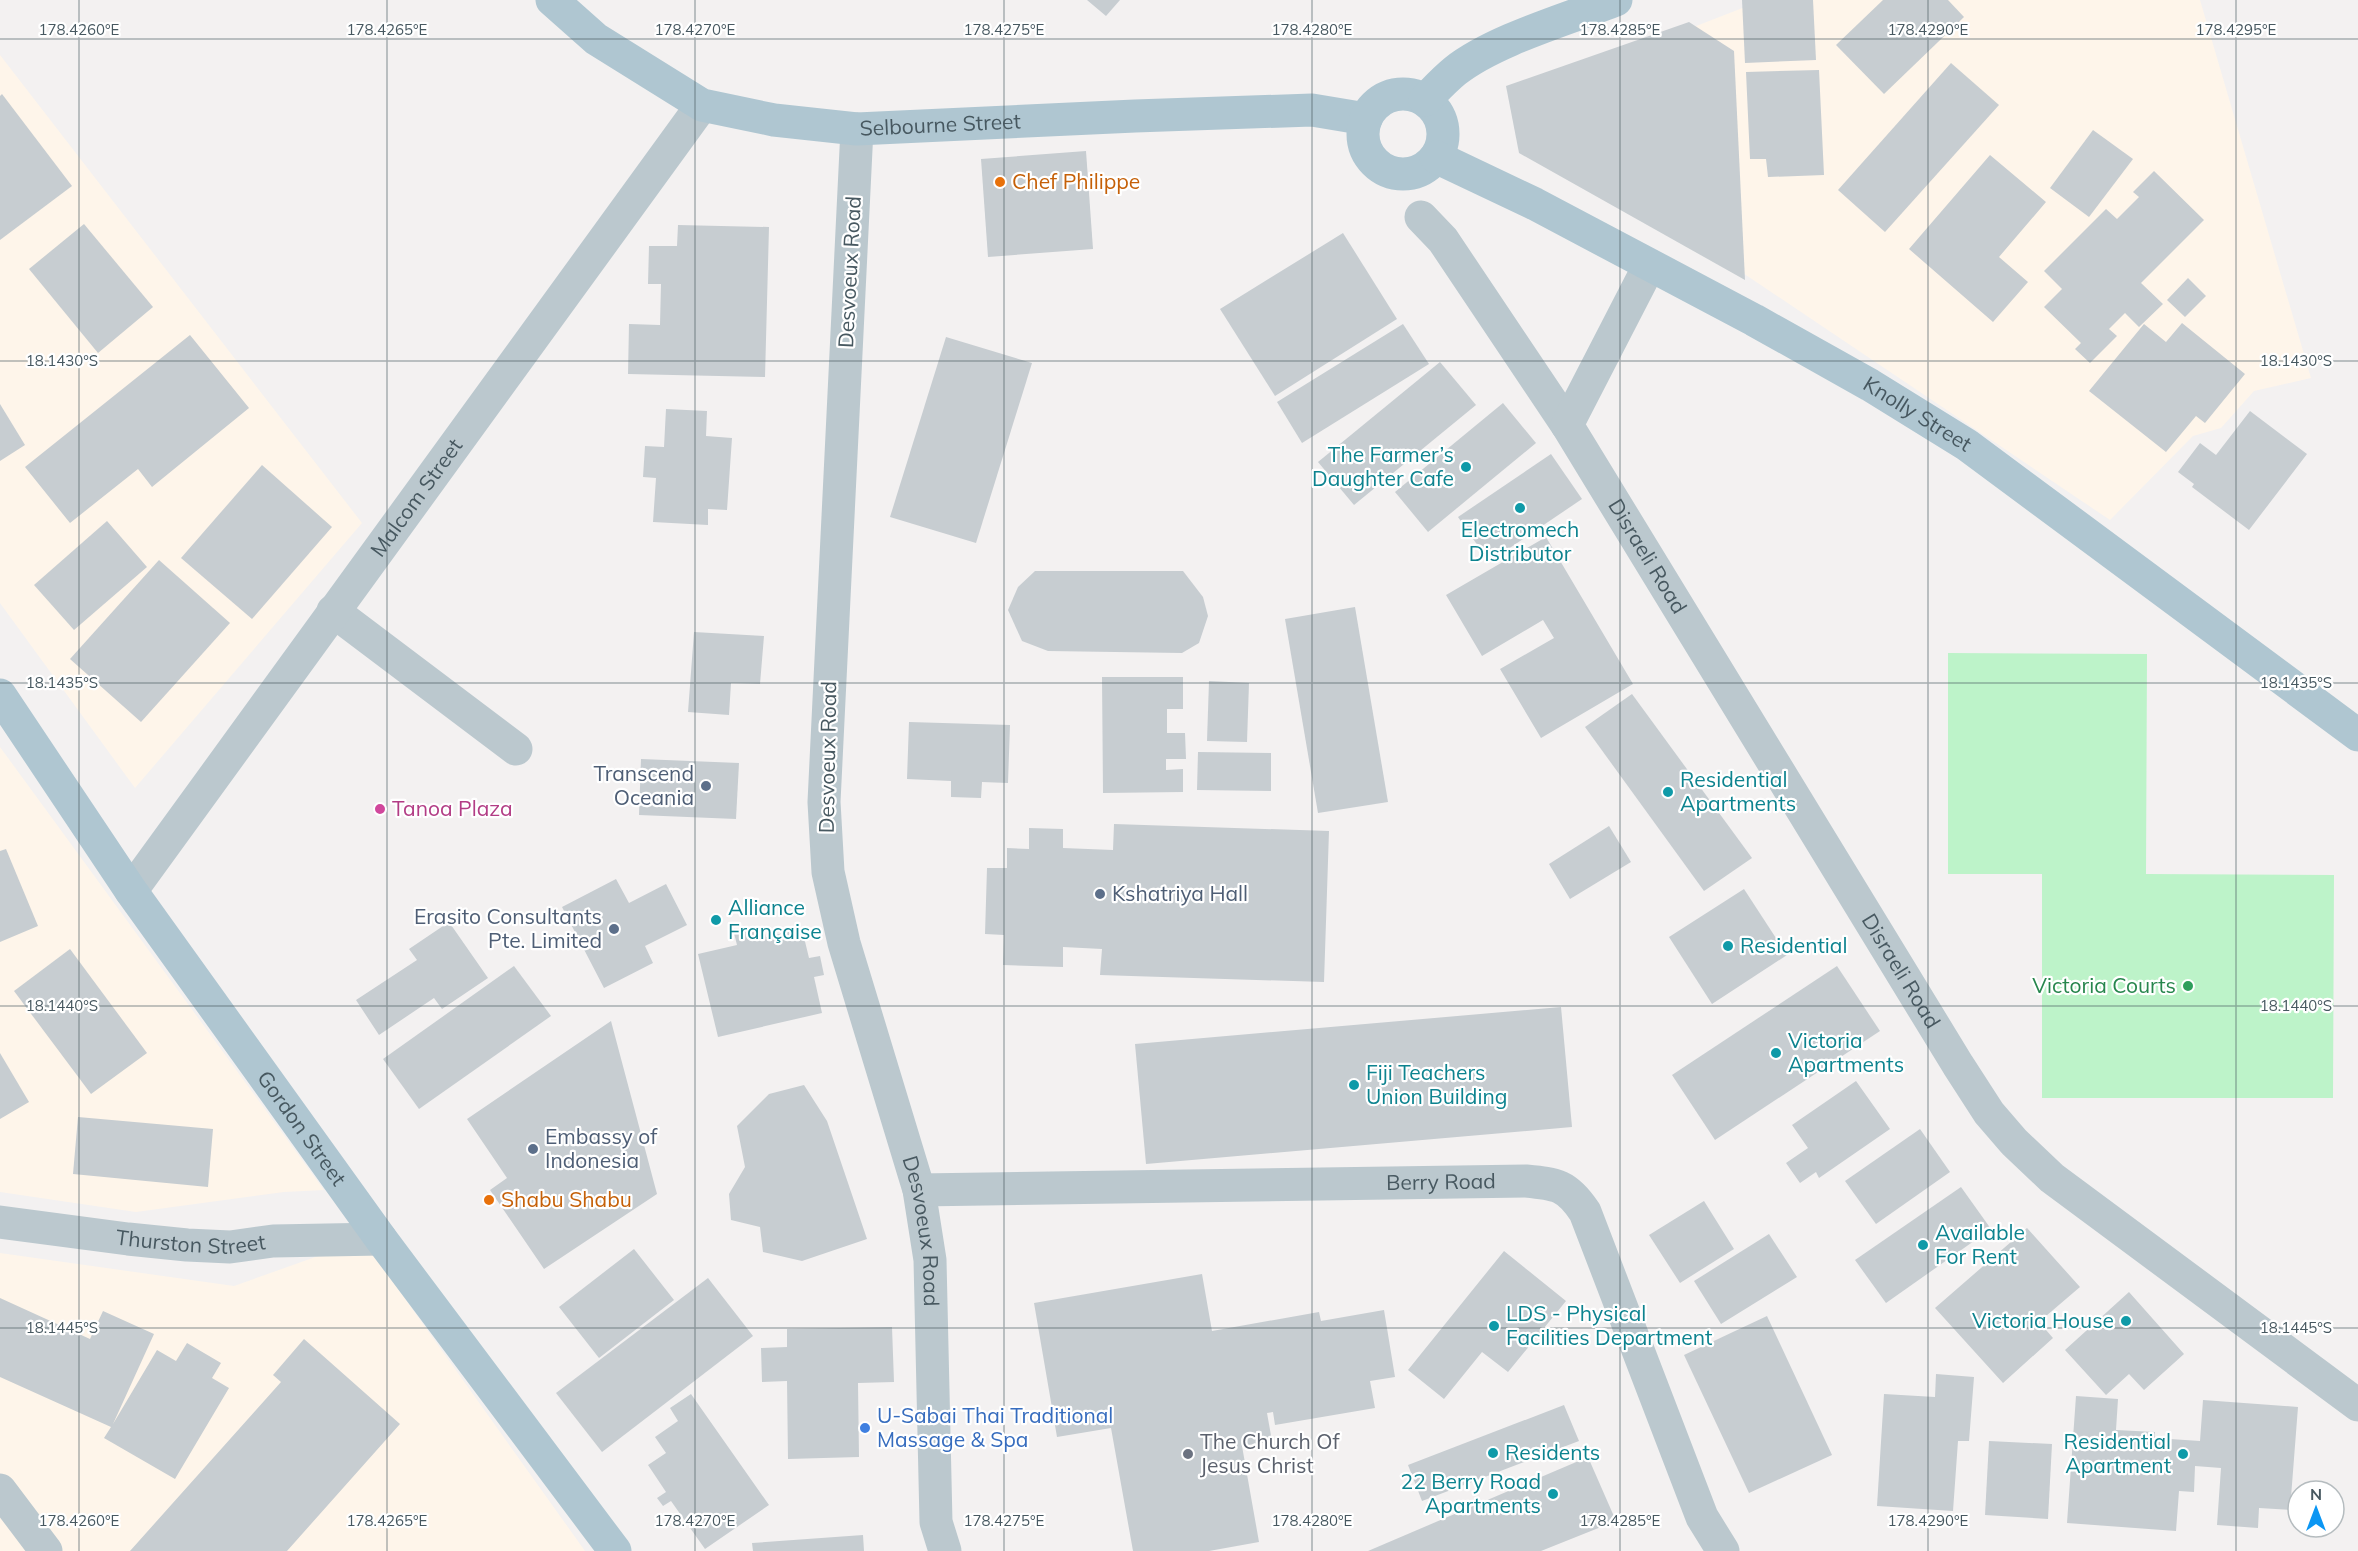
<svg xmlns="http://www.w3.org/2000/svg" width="2358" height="1551" viewBox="0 0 2358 1551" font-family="Mulish,sans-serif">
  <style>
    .commercial { fill: #fef5ea }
    .green { fill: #bdf3c9 }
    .building { fill: #c7cdd1 }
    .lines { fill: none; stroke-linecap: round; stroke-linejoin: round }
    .minor { stroke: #bbc8ce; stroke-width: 33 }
    .major { stroke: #afc6d1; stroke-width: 33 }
    .ticks { fill: none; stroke: #475860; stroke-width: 1.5; stroke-opacity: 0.45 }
    .food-dot { fill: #e8710a; stroke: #fff; stroke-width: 2 }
    .culture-dot { fill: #0f9aa8; stroke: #fff; stroke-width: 2 }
    .service-dot { fill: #5c6f8a; stroke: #fff; stroke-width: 2 }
    .hotel-dot { fill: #d1479c; stroke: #fff; stroke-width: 2 }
    .leisure-dot { fill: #2e9e5b; stroke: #fff; stroke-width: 2 }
    .shop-dot { fill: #3f7fe0; stroke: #fff; stroke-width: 2 }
    .worship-dot { fill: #6b7280; stroke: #fff; stroke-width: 2 }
    .labels { text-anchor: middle; stroke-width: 4.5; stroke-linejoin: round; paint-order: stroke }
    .street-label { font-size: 21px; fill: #475860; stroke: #fff }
    .food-label { font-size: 21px; fill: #c56008; stroke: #fff; text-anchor: start }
    .culture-label { font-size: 21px; fill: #0d838f; stroke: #fff; text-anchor: start }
    .service-label { font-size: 21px; fill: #4e5e75; stroke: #fff; text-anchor: end }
    .hotel-label { font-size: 21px; fill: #b23c85; stroke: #fff; text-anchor: start }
    .leisure-label { font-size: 21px; fill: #27864d; stroke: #fff; text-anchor: end }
    .shop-label { font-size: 21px; fill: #366cbe; stroke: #fff; text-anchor: start }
    .worship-label { font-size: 21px; fill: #5b616d; stroke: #fff; text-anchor: start }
    .ticks-label { font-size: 15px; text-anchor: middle; fill: #475860; stroke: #fff; stroke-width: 4.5; stroke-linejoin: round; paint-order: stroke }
  </style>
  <rect width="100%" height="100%" fill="#f3f1f1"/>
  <!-- commercial -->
  <g class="commercial">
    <path d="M1763,0H2200L2311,378L2254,391L2221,428L2193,436L2110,520L1532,131L1537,88Z"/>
    <path d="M0,55L362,523L135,788L0,603Z"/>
    <path d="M0,747L324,1190L284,1192L136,1212L0,1192Z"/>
    <path d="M363,1240L585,1551H0V1253L234,1286Z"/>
  </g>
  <!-- green -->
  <path class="green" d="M1948,653L2147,654L2146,874L2334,875L2333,1098H2042V874H1948Z"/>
  <!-- building -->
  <g class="building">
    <path d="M1087,0H1120L1106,16Z"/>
    <path d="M1742,0H1813L1816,60L1745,63Z"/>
    <path d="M1883,0H1948L1964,17L1884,94L1836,45Z"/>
    <path d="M1689,22L1734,51L1745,280L1519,153L1506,86Z"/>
    <path d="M1951,63L1999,105L1885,232L1838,190Z"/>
    <path d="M1819,70L1824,175L1768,177L1766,159H1750L1746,72Z"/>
    <path d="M2,94L72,186L0,240V96Z"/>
    <path d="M2093,130L2133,159L2089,217L2050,188Z"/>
    <path d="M1086,151L1093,249L988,257L981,159Z"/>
    <path d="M1990,155L2046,202L1999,257L2028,282L1993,322L1909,249Z"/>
    <path d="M2154,171L2204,220L2141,283L2163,304L2139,327L2125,313L2109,329L2117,336L2090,363L2075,349L2081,343L2044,307L2062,289L2044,271L2106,209L2117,219L2139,197L2133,192Z"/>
    <path d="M84,224L153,307L98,353L29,269Z"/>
    <path d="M678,225L769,227L765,377L628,374L629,324L660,325L661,284H648L649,246H677Z"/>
    <path d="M1343,233L1397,319L1275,396L1220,309Z"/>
    <path d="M2188,278L2206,296L2185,317L2167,300Z"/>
    <path d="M2182,323L2245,374L2205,423L2196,416L2166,452L2089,391L2144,324L2166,342Z"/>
    <path d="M1403,324L1429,364L1302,443L1277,402Z"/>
    <path d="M190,335L249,408L152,487L138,469L70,523L25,467Z"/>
    <path d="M946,337L1032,363L976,543L890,517Z"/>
    <path d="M1440,362L1476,405L1354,505L1318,462Z"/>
    <path d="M1503,403L1536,443L1428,532L1395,492Z"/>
    <path d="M0,404L25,445L0,461Z"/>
    <path d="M666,409L707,411L706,436L732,438L727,510L708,509V525L653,522L656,478L643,477L645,446L664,447Z"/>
    <path d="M2250,411L2307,454L2249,530L2192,487L2194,484L2178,472L2200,443L2216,455Z"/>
    <path d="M1551,454L1582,499L1489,562L1458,517Z"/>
    <path d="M262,465L332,527L252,619L181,558Z"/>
    <path d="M107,521L147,567L74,630L34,585Z"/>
    <path d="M1546,537L1633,684L1541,738L1500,669L1554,638L1543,620L1482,656L1446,595Z"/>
    <path d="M159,560L230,623L141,722L70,659Z"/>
    <path d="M1035,571H1183L1203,597L1208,616L1199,643L1182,653L1048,651L1022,641L1008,610L1018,587Z"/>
    <path d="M1355,607L1388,802L1318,813L1285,619Z"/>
    <path d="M694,632L764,636L760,684L731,683L729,715L688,712Z"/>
    <path d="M1102,677H1183V709H1167V733H1185L1186,759H1166V770L1183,769V792L1103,793Z"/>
    <path d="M1209,681L1249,683L1247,742L1207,741Z"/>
    <path d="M1632,694L1752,858L1704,891L1585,727Z"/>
    <path d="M909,722L1010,725L1008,783L982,782L981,798L951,797V781L907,779Z"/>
    <path d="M1198,752L1271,753V791L1197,790Z"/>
    <path d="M641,759L739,763L736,819L639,815Z"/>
    <path d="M1114,824L1329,831L1324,982L1100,975L1102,949L1063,947V967L1003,965L1004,935L985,934L987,868H1007V848L1029,849V828L1063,829V848L1113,850Z"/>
    <path d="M1609,826L1631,862L1570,899L1549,864Z"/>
    <path d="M6,849L38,926L0,942V851Z"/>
    <path d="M616,879L629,903L666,884L687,925L645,946L653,963L604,988L562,907Z"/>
    <path d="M1744,889L1787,955L1712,1004L1669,937Z"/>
    <path d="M449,922L488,978L442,1009L434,998L379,1035L356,1000L417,960L409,949Z"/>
    <path d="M763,926L766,937L802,929L809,958L820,956L824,975L814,977L822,1013L718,1037L698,954L737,945L734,933Z"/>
    <path d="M70,949L147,1053L91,1094L14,991Z"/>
    <path d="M514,966L551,1016L419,1109L383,1059Z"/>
    <path d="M1837,966L1880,1031L1715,1140L1672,1075Z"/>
    <path d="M1561,1007L1572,1127L1146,1164L1135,1044Z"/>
    <path d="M611,1021L657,1194L544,1269L490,1190L507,1178L467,1119Z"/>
    <path d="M0,1053L29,1102L0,1119Z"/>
    <path d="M1856,1081L1890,1129L1819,1178L1816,1172L1800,1183L1786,1163L1808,1148L1792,1125Z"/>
    <path d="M804,1085L827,1121L867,1239L802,1261L763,1252L760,1227L731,1220L729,1194L745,1167L737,1126L769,1094Z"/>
    <path d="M78,1117L213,1129L208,1187L73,1174Z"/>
    <path d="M1920,1129L1950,1172L1876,1224L1845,1181Z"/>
    <path d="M1961,1187L1991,1229L1886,1303L1855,1260Z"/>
    <path d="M1704,1201L1734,1249L1680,1283L1649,1235Z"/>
    <path d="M2027,1228L2080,1287L2039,1322L2053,1338L2003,1383L1935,1308Z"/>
    <path d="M1769,1234L1797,1277L1721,1324L1694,1281Z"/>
    <path d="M634,1249L674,1300L599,1358L559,1307Z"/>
    <path d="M1504,1251L1566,1301L1508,1372L1482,1352L1444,1399L1408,1370Z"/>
    <path d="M1202,1274L1212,1331L1319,1312L1321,1321L1384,1310L1395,1377L1370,1381L1375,1408L1275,1425L1273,1412L1267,1413L1272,1441L1242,1446L1259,1542L1209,1551H1133L1111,1428L1057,1437L1034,1303Z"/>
    <path d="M708,1278L753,1336L602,1452L556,1393Z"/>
    <path d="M2129,1292L2184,1354L2144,1390L2129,1374L2106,1395L2065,1350Z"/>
    <path d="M0,1298L90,1339L103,1311L154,1334L113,1424L157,1350L176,1361L187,1343L221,1363L212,1378L229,1388L175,1479L104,1438L111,1427L0,1377Z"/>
    <path d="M1767,1316L1832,1455L1749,1493L1684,1355Z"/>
    <path d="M892,1327L894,1382L858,1383L859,1457L788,1459L787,1381L762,1382L761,1348L787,1347V1329Z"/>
    <path d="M304,1339L400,1424L287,1551H130L281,1382L273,1375Z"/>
    <path d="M1936,1374L1974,1377L1969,1441H1958L1953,1511L1877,1506L1884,1394L1935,1397Z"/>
    <path d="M691,1394L769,1505L705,1549L671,1501L663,1506L657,1498L666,1492L648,1465L666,1453L655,1437L678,1421L670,1408Z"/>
    <path d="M2076,1396L2118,1399L2116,1430L2155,1432V1438L2200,1441L2203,1400L2298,1407L2290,1510L2259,1508L2258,1528L2217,1525L2221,1468L2195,1466L2194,1492L2179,1491L2176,1531L2067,1523Z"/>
    <path d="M1564,1405L1579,1441L1422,1501L1408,1465Z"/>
    <path d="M1989,1441L2052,1444L2048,1519L1985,1515Z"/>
    <path d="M1588,1457L1616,1521L1541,1551H1368Z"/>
    <path d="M863,1535L864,1551H753L752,1543Z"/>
  </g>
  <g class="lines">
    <!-- minor -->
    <g class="minor">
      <path id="s1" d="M857,129L824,802L828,872L844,943L919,1190L930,1260L936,1522L945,1551"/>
      <path d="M1421,217L1443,240L1567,425"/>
      <path id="s2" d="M1649,266L1567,425L1958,1065L1989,1113L2014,1142L2052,1178L2358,1405"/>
      <path d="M333,611L516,749"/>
      <path id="s3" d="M131,891L702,105"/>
      <path id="s4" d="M919,1190L1526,1181C1557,1184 1567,1185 1585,1212L1702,1517L1723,1551"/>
      <path id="s5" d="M0,1222L128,1239L187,1245L230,1247L273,1241L381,1239"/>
      <path d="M0,1490L46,1551"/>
    </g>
    <!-- major -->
    <g class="major">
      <path id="s6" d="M552,0L596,39L702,105L774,120L857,129L1135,116L1312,110L1366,119"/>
      <circle cx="1403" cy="134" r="40"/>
      <path d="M1425,100C1435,90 1444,80 1455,71C1494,40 1568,19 1616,0"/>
      <path id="s7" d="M1436,157L1535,204L1754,320L1870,385L1967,445L2358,735"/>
      <path id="s8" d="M0,695L131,891L381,1239L615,1551"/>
    </g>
  </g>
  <!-- ticks -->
  <path class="ticks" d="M79,0V1551M387,0V1551M695,0V1551M1004,0V1551M1312,0V1551M1620,0V1551M1928,0V1551M2236,0V1551M0,39H2358M0,361H2358M0,683H2358M0,1006H2358M0,1328H2358"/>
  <!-- markers -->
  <g class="food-dot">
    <circle cx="1000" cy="182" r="6"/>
    <circle cx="489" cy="1200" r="6"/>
  </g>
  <g class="culture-dot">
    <circle cx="1466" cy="467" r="6"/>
    <circle cx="1520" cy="508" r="6"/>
    <circle cx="1668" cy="792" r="6"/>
    <circle cx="716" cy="920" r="6"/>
    <circle cx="1728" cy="946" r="6"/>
    <circle cx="1776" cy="1053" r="6"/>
    <circle cx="1354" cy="1085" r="6"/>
    <circle cx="1923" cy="1245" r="6"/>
    <circle cx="2126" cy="1321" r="6"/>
    <circle cx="1494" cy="1326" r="6"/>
    <circle cx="1493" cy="1453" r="6"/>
    <circle cx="2183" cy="1454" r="6"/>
    <circle cx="1553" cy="1494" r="6"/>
  </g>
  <g class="service-dot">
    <circle cx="706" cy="786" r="6"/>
    <circle cx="1100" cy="894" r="6"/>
    <circle cx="614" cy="929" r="6"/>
    <circle cx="533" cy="1149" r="6"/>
  </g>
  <circle class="hotel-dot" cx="380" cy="809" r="6"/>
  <circle class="leisure-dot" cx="2188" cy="986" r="6"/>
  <circle class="shop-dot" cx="865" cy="1428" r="6"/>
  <circle class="worship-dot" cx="1188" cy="1454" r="6"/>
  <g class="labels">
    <!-- street labels -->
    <g class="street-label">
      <text dy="7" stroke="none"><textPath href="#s6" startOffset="424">Selbourne Street</textPath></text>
      <text transform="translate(850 272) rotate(-87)" y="7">Desvoeux Road</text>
      <text dy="7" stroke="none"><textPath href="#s7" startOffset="546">Knolly Street</textPath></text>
      <text dy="7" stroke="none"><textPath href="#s3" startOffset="486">Malcom Street</textPath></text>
      <text dy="7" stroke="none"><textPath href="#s2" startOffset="333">Disraeli Road</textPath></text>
      <text transform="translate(828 757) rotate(-89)" y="7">Desvoeux Road</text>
      <text dy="7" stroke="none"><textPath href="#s2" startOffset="819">Disraeli Road</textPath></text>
      <text dy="7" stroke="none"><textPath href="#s8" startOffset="528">Gordon Street</textPath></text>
      <text dy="7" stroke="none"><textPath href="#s4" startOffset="522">Berry Road</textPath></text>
      <text dy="7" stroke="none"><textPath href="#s1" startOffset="1116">Desvoeux Road</textPath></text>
      <text dy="7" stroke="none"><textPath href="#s5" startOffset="192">Thurston Street</textPath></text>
    </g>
    <!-- food labels -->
    <g class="food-label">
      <text x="1012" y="189">Chef Philippe</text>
      <text x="501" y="1207">Shabu Shabu</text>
    </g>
    <!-- culture labels -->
    <g class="culture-label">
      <text x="1454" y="462" text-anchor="end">The Farmer’s<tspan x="1454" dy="24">Daughter Cafe</tspan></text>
      <text x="1520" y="537" text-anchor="middle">Electromech<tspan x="1520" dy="24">Distributor</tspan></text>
      <text x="1680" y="787">Residential<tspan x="1680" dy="24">Apartments</tspan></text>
      <text x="728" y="915">Alliance<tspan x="728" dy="24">Française</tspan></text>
      <text x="1740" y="953">Residential</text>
      <text x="1788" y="1048">Victoria<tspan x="1788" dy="24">Apartments</tspan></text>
      <text x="1366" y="1080">Fiji Teachers<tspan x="1366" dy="24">Union Building</tspan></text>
      <text x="1935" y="1240">Available<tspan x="1935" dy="24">For Rent</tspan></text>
      <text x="1506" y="1321">LDS - Physical<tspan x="1506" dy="24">Facilities Department</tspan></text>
      <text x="2114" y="1328" text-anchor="end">Victoria House</text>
      <text x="2171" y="1449" text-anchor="end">Residential<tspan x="2171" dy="24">Apartment</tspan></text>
      <text x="1505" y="1460">Residents</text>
      <text x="1541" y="1489" text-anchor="end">22 Berry Road<tspan x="1541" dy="24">Apartments</tspan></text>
    </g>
    <!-- service labels -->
    <g class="service-label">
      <text x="694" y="781">Transcend<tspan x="694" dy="24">Oceania</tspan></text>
      <text x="1112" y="901" text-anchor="start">Kshatriya Hall</text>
      <text x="602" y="924">Erasito Consultants<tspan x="602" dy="24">Pte. Limited</tspan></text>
      <text x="545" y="1144" text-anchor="start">Embassy of<tspan x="545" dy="24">Indonesia</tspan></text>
    </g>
    <!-- hotel labels -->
    <g class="hotel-label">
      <text x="392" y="816">Tanoa Plaza</text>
    </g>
    <!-- leisure labels -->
    <g class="leisure-label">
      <text x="2176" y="993">Victoria Courts</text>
    </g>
    <!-- shop labels -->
    <g class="shop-label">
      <text x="877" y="1423">U-Sabai Thai Traditional<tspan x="877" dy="24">Massage &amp; Spa</tspan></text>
    </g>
    <!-- worship labels -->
    <g class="worship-label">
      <text x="1200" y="1449">The Church Of<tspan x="1200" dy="24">Jesus Christ</tspan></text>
    </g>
  </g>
  <g class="ticks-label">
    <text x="79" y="35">178.4260°E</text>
    <text x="387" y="35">178.4265°E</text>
    <text x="695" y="35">178.4270°E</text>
    <text x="1004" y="35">178.4275°E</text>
    <text x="1312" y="35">178.4280°E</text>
    <text x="1620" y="35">178.4285°E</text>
    <text x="1928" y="35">178.4290°E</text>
    <text x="2236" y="35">178.4295°E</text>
    <text x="62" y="366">18.1430°S</text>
    <text x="2296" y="366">18.1430°S</text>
    <text x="62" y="688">18.1435°S</text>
    <text x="2296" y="688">18.1435°S</text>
    <text x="62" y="1011">18.1440°S</text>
    <text x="2296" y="1011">18.1440°S</text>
    <text x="62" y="1333">18.1445°S</text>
    <text x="2296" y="1333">18.1445°S</text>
    <text x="79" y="1526">178.4260°E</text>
    <text x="387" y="1526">178.4265°E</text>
    <text x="695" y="1526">178.4270°E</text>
    <text x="1004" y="1526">178.4275°E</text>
    <text x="1312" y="1526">178.4280°E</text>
    <text x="1620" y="1526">178.4285°E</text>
    <text x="1928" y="1526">178.4290°E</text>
  </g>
  <!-- north arrow -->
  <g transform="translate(2316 1509)"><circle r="28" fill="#ffffff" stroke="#b5bcbf" stroke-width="1.5"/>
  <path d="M0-4.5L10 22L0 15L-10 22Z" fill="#0b96f3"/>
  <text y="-9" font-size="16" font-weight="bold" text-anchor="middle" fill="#475860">N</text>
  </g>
</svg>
